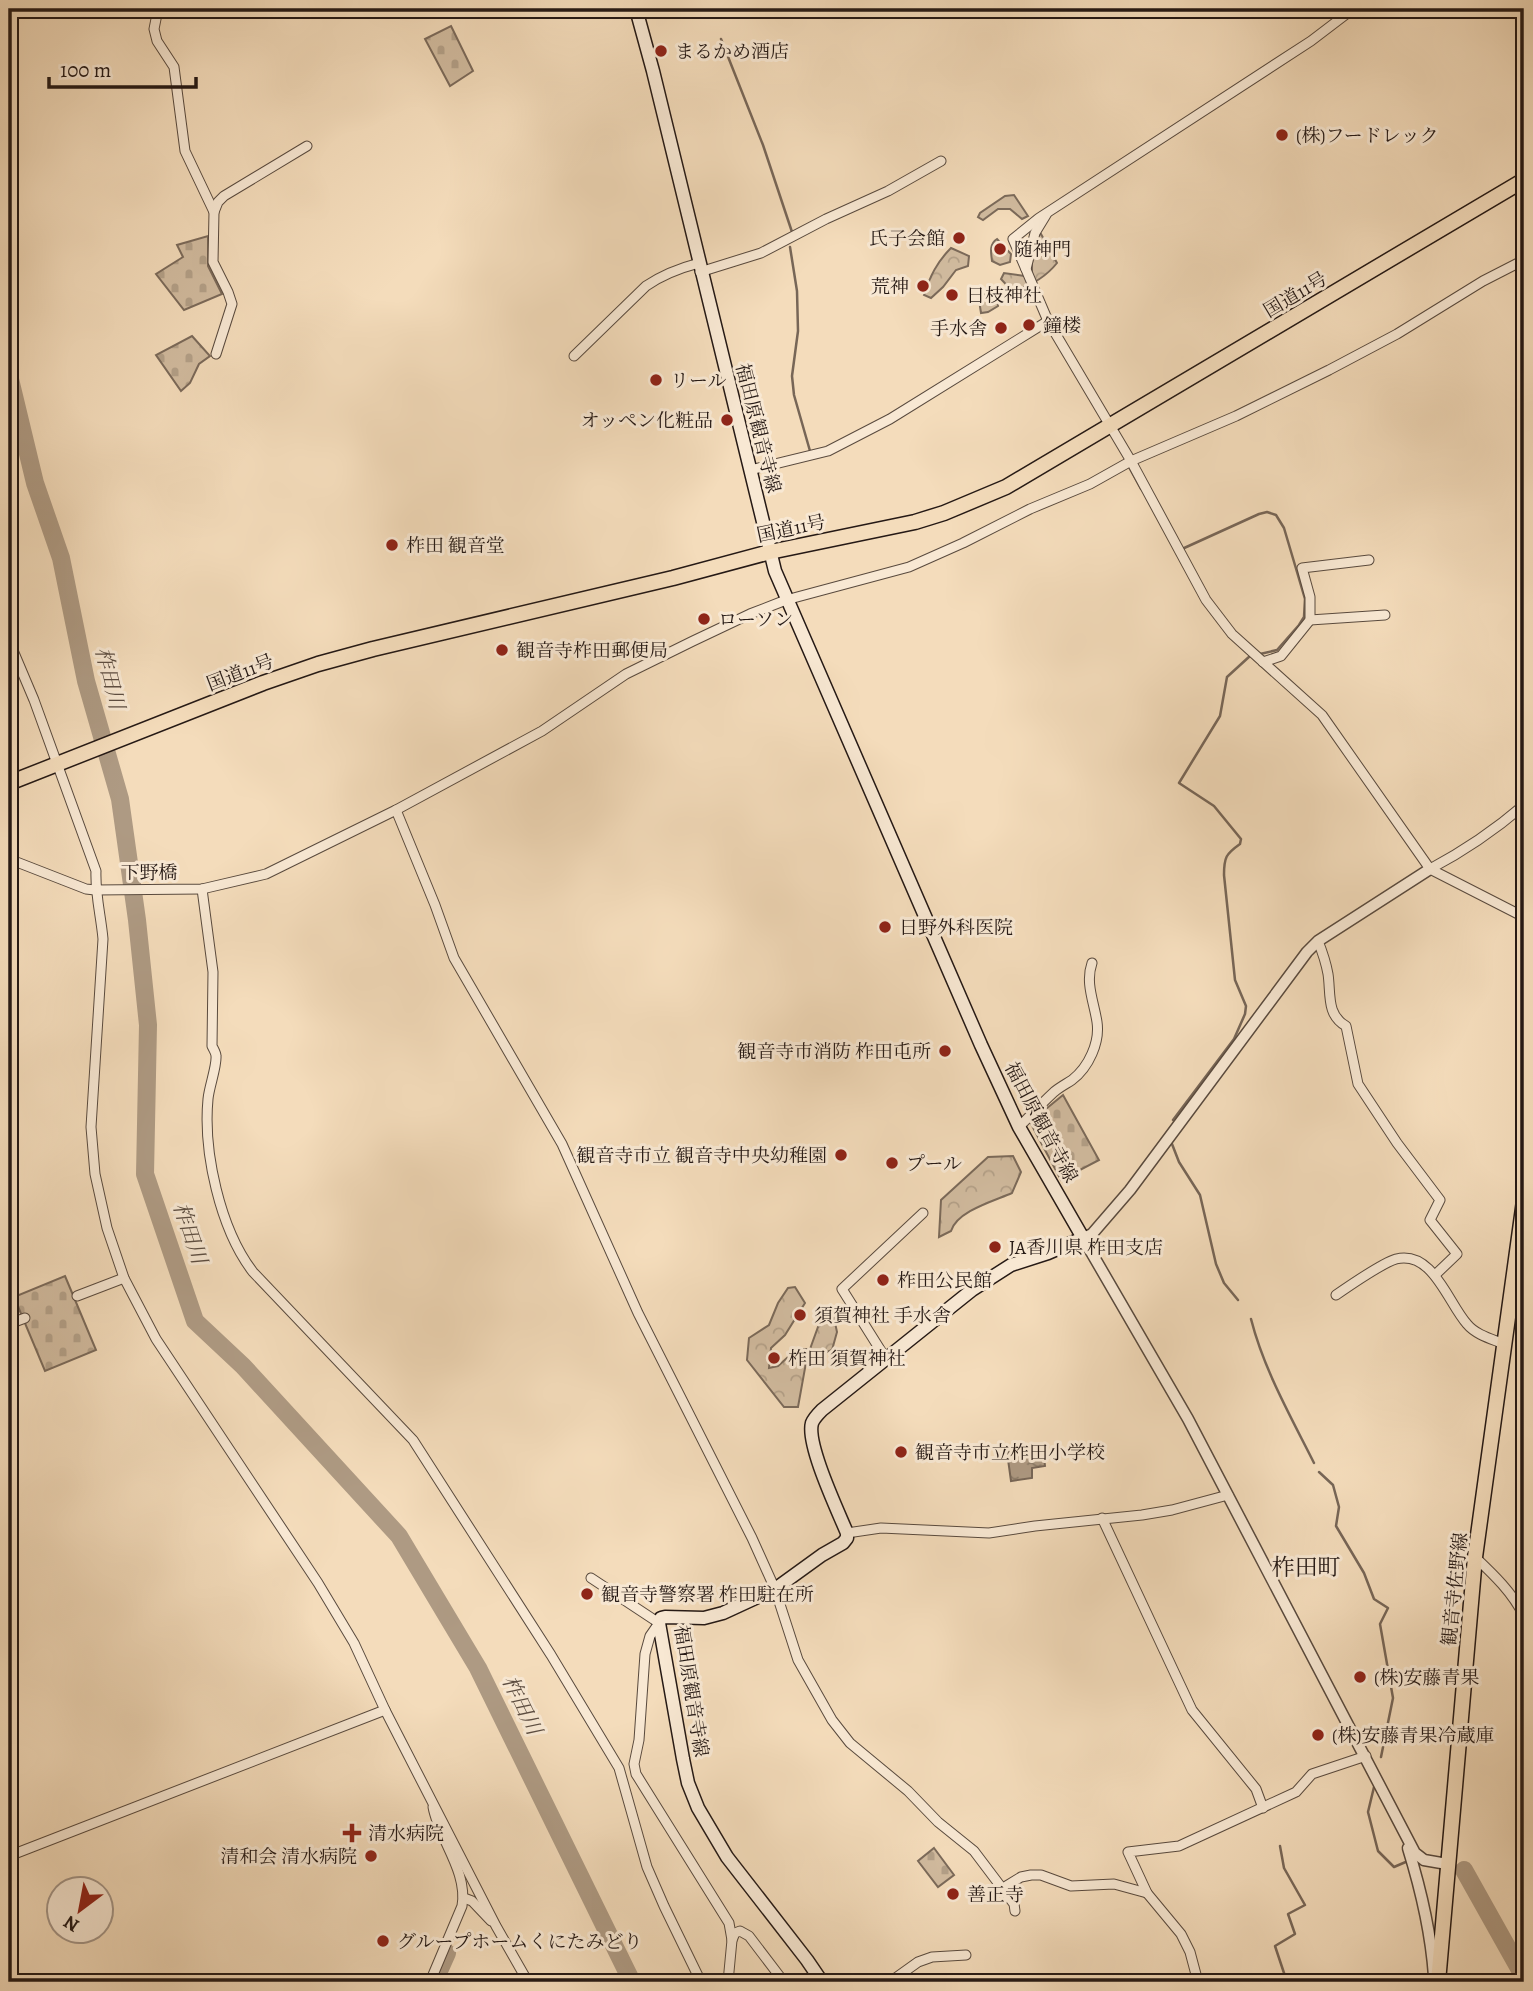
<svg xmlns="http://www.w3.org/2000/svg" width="1533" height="1991" viewBox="0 0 1533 1991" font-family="Alegreya,'Noto Serif JP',serif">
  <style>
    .forest { fill: url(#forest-crowns); stroke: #7b6a5a; stroke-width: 2 }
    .cemetery { fill: url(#cemetery-stones); stroke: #7b6a5a; stroke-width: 2 }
    .water { fill: url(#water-ripples); stroke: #776657; stroke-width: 2 }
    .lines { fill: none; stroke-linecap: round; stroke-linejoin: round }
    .stream { stroke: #776657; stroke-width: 2.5 }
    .river { stroke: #ae9a83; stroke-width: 18 }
    .minor-casing { stroke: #594a3e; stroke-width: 11 }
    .tertiary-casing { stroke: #594a3e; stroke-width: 13 }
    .secondary-casing { stroke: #251915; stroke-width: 15 }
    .primary-casing { stroke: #251915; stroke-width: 17 }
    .trunk-casing { stroke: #251915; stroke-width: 17 }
    .minor { stroke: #f8e8d3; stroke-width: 9 }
    .tertiary { stroke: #f8e8d3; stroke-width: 10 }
    .secondary { stroke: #f8e8d3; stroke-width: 12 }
    .primary { stroke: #f4dcbb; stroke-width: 14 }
    .trunk { stroke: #f4dcbb; stroke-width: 14 }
    .poi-dot { fill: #8f2418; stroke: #f8e8d3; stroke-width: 2.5 }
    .labels { text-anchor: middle; stroke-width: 6; stroke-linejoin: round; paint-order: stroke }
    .poi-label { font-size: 19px; fill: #251915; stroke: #f8e8d3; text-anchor: start }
    .street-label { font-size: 19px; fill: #251915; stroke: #f8e8d3 }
    .water-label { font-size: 21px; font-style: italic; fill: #5c4d41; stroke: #f8e8d3 }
    .quarter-label { font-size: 23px; fill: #251915; stroke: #f8e8d3 }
  </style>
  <defs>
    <pattern id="forest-crowns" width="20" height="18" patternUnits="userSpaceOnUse" patternTransform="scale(1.75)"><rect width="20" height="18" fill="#d1bb9f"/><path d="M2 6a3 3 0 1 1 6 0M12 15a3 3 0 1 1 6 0" fill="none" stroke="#b3a088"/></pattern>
    <pattern id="cemetery-stones" width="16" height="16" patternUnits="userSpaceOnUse" patternTransform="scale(1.75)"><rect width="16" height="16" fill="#d1bb9f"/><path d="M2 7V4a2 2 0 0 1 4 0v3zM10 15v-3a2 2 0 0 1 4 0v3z" fill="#b3a088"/></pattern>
    <pattern id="water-ripples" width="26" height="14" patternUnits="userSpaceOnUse" patternTransform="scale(1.75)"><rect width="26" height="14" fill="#ae9a83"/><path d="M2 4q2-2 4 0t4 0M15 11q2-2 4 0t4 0" fill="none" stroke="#8d7d6a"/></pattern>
  </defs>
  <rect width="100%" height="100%" fill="#f4dcbb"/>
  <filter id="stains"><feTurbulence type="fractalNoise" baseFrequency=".00286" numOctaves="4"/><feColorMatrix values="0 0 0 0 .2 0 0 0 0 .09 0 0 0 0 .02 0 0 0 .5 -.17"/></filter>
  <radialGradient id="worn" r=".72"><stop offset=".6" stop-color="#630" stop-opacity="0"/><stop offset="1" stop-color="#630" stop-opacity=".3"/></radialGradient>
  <!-- forest -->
  <g class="forest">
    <path d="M1014,195L1028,216L1022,219L1010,209H998L983,220L978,217L980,213L1005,196Z"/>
    <path d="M1041,234L1057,263C1045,278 1031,286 1012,291L1001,279L1004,273L1032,277V263L1036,236Z"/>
    <path d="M997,239L1011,254L1010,262L1000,265L992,261C991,253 989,244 997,239Z"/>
    <path d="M951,248L969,256L968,266L956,270L943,287L931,298L924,295C930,276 937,262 951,248Z"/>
    <path d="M988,291L997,297L998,306L988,312L981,313L979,300Z"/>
    <path d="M1013,1156L1021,1172L1012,1193C994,1201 957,1211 951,1231L939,1237L941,1200L988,1157Z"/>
    <path d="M795,1287L805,1303L785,1335L771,1348L769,1368L778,1366L797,1349H810L818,1327L834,1318L837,1332L832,1350L819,1355L807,1357L798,1407H784L747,1360L749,1338L769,1325L778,1303L788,1288Z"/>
  </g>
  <!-- cemetery -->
  <g class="cemetery">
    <path d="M451,26L473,71L450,86L425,39Z"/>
    <path d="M208,236V266L222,294L184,310L156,274L183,257L177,245Z"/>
    <path d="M192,336L210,356L199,364L190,383L181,391L156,355Z"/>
    <path d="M1063,1095L1099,1160L1061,1180L1030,1122Z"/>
    <path d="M65,1276L96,1350L45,1371L14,1297Z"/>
    <path d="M934,1848L954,1875L938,1887L918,1861Z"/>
  </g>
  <!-- water -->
  <path class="water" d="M1043,1447L1045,1466L1032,1468V1478L1011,1481L1007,1452Z"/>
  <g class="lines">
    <!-- stream -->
    <g class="stream">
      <path d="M721,39L763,145L792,232"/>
      <path d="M790,247L797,291L798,331L792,376L794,395L810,451"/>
      <path d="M1129,467L1141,489"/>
      <path d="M1182,549L1259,514L1267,512L1276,515L1284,528L1305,599L1304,617L1299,625L1277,650L1260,654"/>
      <path d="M1173,1120L1234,1039L1245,1014L1246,1006L1235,980L1224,875C1224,857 1226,854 1240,844L1241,839L1214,806L1179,783L1220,716L1227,677L1250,656"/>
      <path d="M1172,1144L1179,1162L1200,1195L1216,1264L1224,1283L1238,1300"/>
      <path d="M1251,1319C1264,1370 1291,1417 1314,1463"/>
      <path d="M1319,1472L1333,1485L1339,1507L1336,1526L1364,1573L1374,1599L1388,1608L1380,1624L1393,1698L1381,1757"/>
      <path d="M1374,1787L1368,1812L1378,1851L1394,1867L1408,1861"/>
      <path d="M1280,1846L1284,1868L1305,1905L1288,1914L1295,1934L1275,1946L1287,1982"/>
    </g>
    <!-- river -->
    <g class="river">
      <path d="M9,375L35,483L61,558L86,681L120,799L137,920L148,1025L145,1174L195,1321L243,1366L399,1536L478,1668L632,1982"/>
      <path d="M1464,1870L1524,1977"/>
      <path d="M434,1982L447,1953"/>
    </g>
    <!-- minor casing -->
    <g class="minor-casing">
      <g id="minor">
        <path d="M158,9L154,29L157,41L174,67L185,151L214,212L213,262L228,292L232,304L216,354"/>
        <path d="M1353,9L1311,41L1039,218L1013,239L1048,321L1131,461L1206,600L1232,634L1322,715L1430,869L1524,917"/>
        <path d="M214,212L218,202L224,196L307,146"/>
        <path d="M1026,269L1035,233L1046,215"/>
        <path d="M700,272L761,253L826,219L888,191L941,161"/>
        <path d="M574,356L646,286C662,275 680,268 699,263"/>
        <path d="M750,470L828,451L890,419L1048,321"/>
        <path d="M1310,620L1385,615"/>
        <path d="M9,641L34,700L96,871C95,894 101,916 103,939L91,1127L95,1174L107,1228L124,1278L156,1339L318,1583L354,1643L385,1710L496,1926L528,1982"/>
        <path d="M1263,662L1281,656L1310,620V597L1302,568L1369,560"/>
        <path d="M396,810L435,905L454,958L562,1144L638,1313L752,1538L775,1589L798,1660L832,1720L850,1743L908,1791L938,1822L974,1851L1014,1904L1015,1911"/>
        <path d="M9,859L86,889L95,890L202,889L266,874L396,810L542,731L626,674L693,641L750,614L786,600L909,567L963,543L1030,509L1090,484L1131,461L1236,416L1329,370L1397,334L1483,281L1524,260"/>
        <path d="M1430,869C1464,851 1495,830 1524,805"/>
        <path d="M202,889L213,972L212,1046C214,1050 216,1053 216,1056C217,1066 209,1087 208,1099C203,1152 220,1229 253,1272L413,1440L551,1655L619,1768L647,1867L664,1906L701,1982"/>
        <path d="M1318,941C1322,951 1326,963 1328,974C1331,993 1326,1015 1346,1026L1358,1084L1397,1143L1440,1200L1430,1220L1457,1254L1435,1275"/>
        <path d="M1019,1127C1031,1115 1042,1103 1054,1092C1060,1087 1066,1084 1072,1080C1089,1067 1100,1042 1097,1022C1094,1002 1085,983 1092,963"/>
        <path d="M1336,1295C1349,1286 1383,1263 1396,1259C1433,1250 1448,1303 1467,1324C1476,1335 1492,1339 1504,1344"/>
        <path d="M77,1296L124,1278"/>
        <path d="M9,1324L25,1318"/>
        <path d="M886,1359L842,1289L923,1213"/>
        <path d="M1102,1518L1192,1710L1256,1789L1263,1808"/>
        <path d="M847,1533L881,1528L989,1533L1035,1526L1142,1515L1172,1510L1228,1495"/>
        <path d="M1475,1557C1494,1575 1512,1592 1524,1616"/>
        <path d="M591,1578L659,1623L650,1636L645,1654L639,1740L634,1764L636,1774L729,1923L732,1940L728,1982"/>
        <path d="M9,1856L385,1710"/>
        <path d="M1003,1888L1021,1877L1031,1875H1041L1071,1886L1114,1884L1147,1893"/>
        <path d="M464,1898L472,1901L491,1921"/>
        <path d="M732,1940L735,1933L740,1931L749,1936L784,1982"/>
        <path d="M430,1982L462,1906C468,1871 439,1840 433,1807"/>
        <path d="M890,1982L918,1962L932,1957L966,1955"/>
        <path d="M1198,1982L1190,1952L1181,1934L1147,1893L1128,1852L1179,1846L1296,1792L1312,1774L1366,1756"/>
      </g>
    </g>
    <!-- tertiary casing -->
    <g class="tertiary-casing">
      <g id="tertiary">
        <path d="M1430,869L1318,941L1307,952L1130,1190L1092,1234L1083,1238L1188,1419L1415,1853L1424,1860L1447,1864"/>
        <path d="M1408,1848C1421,1890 1431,1933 1434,1976"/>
      </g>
    </g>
    <!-- secondary casing -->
    <g class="secondary-casing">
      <path id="secondary" d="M636,9L653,71L775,571L981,1045L1019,1127L1083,1238L1048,1253L1011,1265L972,1290L822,1410C818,1414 814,1418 812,1423C806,1444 838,1511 847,1533V1538L843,1543L822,1555L775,1589L723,1613L704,1618L665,1617L661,1618L659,1623L683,1759L688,1783L698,1808L727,1857L807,1960L822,1982"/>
    </g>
    <!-- primary casing -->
    <g class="primary-casing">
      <path id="primary" d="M1438,1982L1475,1557L1524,1201"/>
    </g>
    <!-- trunk casing -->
    <g class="trunk-casing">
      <path id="trunk" d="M9,783L263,683L318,664L373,649L673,578L770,552L915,522L944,513L1006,487L1524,180"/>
    </g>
    <!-- minor -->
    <use href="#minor" class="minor"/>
    <!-- tertiary -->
    <use href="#tertiary" class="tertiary"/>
    <!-- secondary -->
    <use href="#secondary" class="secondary"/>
    <!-- primary -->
    <use href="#primary" class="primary"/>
    <!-- trunk -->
    <use href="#trunk" class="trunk"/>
  </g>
  <!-- markers -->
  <g class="poi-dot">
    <circle cx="661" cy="51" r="7"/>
    <circle cx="1282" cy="135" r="7"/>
    <circle cx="959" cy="238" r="7"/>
    <circle cx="1000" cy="249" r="7"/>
    <circle cx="923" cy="286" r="7"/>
    <circle cx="952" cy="295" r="7"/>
    <circle cx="1029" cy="325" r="7"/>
    <circle cx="1001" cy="328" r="7"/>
    <circle cx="656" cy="380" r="7"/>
    <circle cx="727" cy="420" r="7"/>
    <circle cx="392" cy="545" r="7"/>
    <circle cx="704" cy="619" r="7"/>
    <circle cx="502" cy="650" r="7"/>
    <circle cx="885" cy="927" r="7"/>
    <circle cx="945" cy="1051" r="7"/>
    <circle cx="841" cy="1155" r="7"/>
    <circle cx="892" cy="1163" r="7"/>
    <circle cx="995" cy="1247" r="7"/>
    <circle cx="883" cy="1280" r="7"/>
    <circle cx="800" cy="1315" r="7"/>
    <circle cx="774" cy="1358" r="7"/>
    <circle cx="901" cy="1452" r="7"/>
    <circle cx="587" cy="1594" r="7"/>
    <circle cx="1360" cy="1677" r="7"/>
    <circle cx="1318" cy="1735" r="7"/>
    <path d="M348.5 1822.5h7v7h7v7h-7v7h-7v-7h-7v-7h7z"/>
    <circle cx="371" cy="1856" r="7"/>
    <circle cx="953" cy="1894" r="7"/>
    <circle cx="383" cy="1941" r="7"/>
  </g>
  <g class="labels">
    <!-- poi labels -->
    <g class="poi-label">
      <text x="675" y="58">まるかめ酒店</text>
      <text x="1296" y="142">(株)フードレック</text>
      <text x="945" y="245" text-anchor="end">氏子会館</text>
      <text x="1014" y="256">随神門</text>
      <text x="909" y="293" text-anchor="end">荒神</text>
      <text x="966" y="302">日枝神社</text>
      <text x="1043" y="332">鐘楼</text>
      <text x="987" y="335" text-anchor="end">手水舎</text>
      <text x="670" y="387">リール</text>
      <text x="713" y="427" text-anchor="end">オッペン化粧品</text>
      <text x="406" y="552">柞田 観音堂</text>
      <text x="718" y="626">ローソン</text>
      <text x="516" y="657">観音寺柞田郵便局</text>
      <text x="899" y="934">日野外科医院</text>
      <text x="931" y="1058" text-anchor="end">観音寺市消防 柞田屯所</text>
      <text x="827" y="1162" text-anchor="end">観音寺市立 観音寺中央幼稚園</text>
      <text x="906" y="1170">プール</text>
      <text x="1009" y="1254">JA香川県 柞田支店</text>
      <text x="897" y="1287">柞田公民館</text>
      <text x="814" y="1322">須賀神社 手水舎</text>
      <text x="788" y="1365">柞田 須賀神社</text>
      <text x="915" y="1459">観音寺市立柞田小学校</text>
      <text x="601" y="1601">観音寺警察署 柞田駐在所</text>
      <text x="1374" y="1684">(株)安藤青果</text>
      <text x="1332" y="1742">(株)安藤青果冷蔵庫</text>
      <text x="368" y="1840">清水病院</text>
      <text x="357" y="1863" text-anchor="end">清和会 清水病院</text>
      <text x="967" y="1901">善正寺</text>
      <text x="397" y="1948">グループホームくにたみどり</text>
    </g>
    <!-- street labels -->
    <g class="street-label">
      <text transform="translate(1295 294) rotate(-31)" y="7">国道11号</text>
      <text transform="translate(759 428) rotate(76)" y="7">福田原観音寺線</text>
      <text transform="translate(791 528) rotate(-12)" y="7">国道11号</text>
      <text transform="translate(240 672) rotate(-21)" y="7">国道11号</text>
      <text x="149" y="879">下野橋</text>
      <text transform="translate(1042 1122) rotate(62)" y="7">福田原観音寺線</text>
      <text transform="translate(1454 1589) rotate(-84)" y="7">観音寺佐野線</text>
      <text transform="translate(692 1691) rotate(81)" y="7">福田原観音寺線</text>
    </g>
    <!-- water labels -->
    <g class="water-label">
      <text transform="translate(110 678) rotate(76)" y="7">柞田川</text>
      <text transform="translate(190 1233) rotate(71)" y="7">柞田川</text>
      <text transform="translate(522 1705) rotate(64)" y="7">柞田川</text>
    </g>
    <!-- quarter labels -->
    <g class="quarter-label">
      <text x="1306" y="1575">柞田町</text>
    </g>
  </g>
  <!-- margin -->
  <rect width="1533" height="1991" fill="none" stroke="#f4dcbb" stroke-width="35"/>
  <rect x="10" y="10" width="1512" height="1970" fill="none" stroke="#251915" stroke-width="3.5"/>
  <rect x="18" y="18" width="1498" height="1956" fill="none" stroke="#251915" stroke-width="2"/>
  <!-- north arrow -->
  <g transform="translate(80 1910) rotate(212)"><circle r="33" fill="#f8e8d3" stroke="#a49587" stroke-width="2"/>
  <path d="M0-5L12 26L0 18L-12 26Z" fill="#8f2418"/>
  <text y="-10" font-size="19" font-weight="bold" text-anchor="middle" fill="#251915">N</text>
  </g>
  <!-- scale -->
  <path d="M49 77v10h147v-10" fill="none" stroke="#251915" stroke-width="3.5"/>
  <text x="60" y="77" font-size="21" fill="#251915" stroke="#f8e8d3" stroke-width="5" paint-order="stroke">100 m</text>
  <rect width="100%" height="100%" filter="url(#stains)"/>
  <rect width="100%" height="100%" fill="url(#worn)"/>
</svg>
